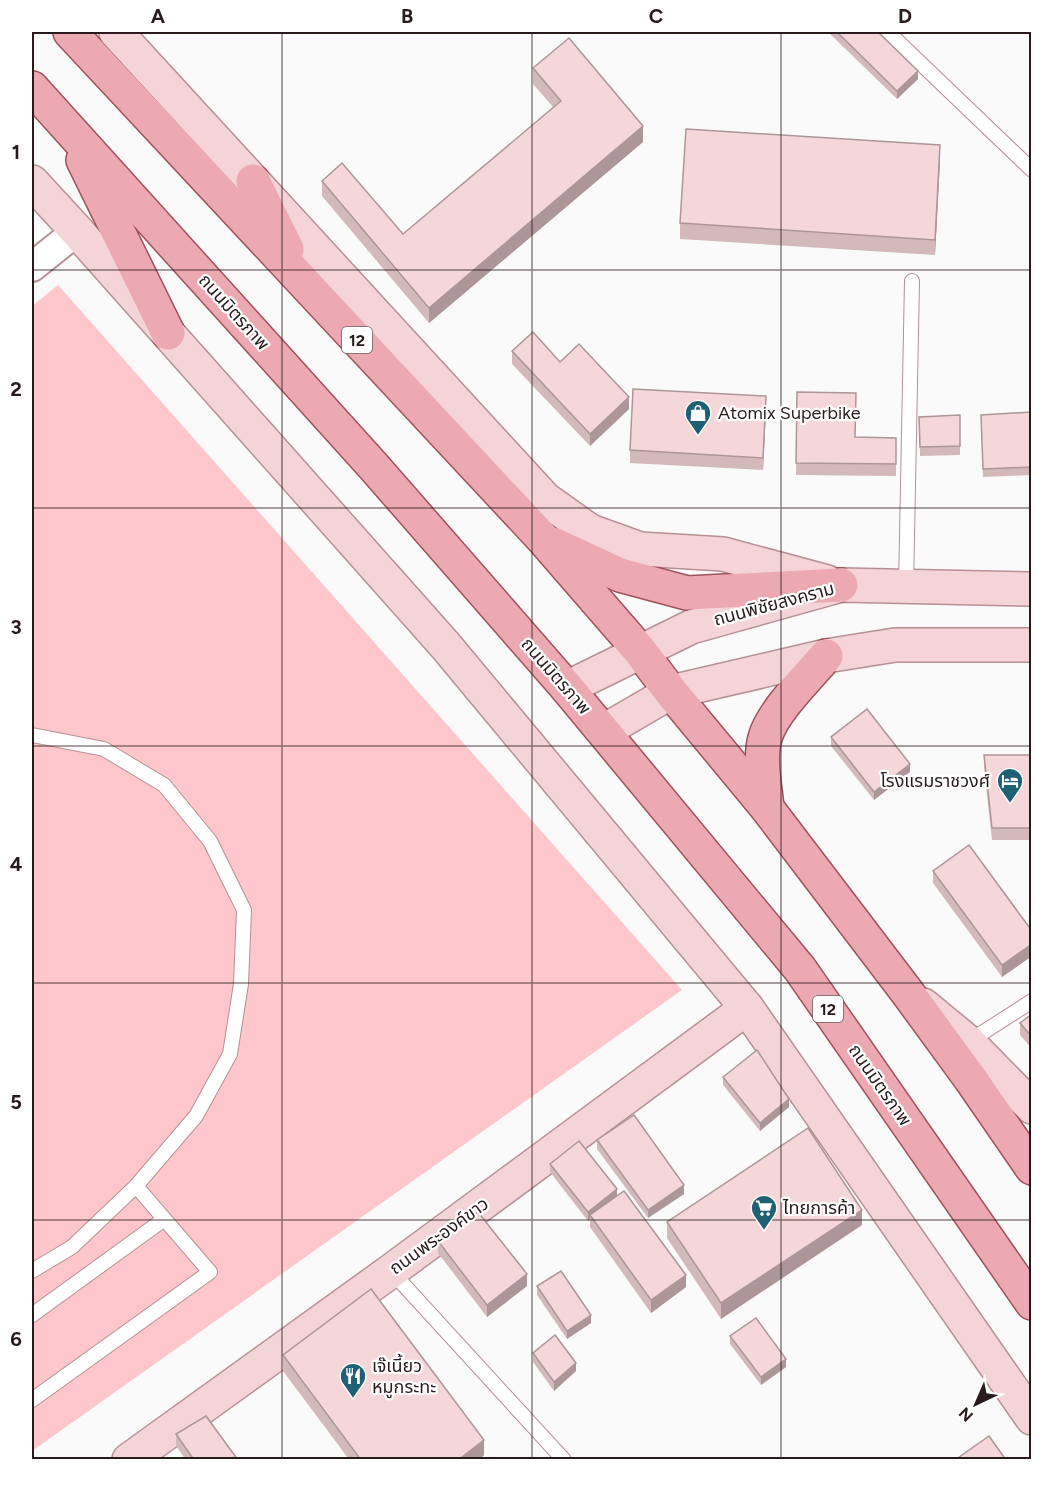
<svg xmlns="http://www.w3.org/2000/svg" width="1063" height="1491" viewBox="0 0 1063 1491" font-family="Figtree,'Noto Sans Thai',sans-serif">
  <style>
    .green { fill: #ffc7cb }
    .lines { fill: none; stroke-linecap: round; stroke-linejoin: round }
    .lane-casing { stroke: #b69093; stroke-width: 16 }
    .street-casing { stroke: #b69093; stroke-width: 32 }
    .secondary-casing { stroke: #b69093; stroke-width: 36 }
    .primary-casing { stroke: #9f525c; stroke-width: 36 }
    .lane { stroke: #fff; stroke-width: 14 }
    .street { stroke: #fff; stroke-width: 28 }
    .secondary { stroke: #f5d4d8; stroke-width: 33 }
    .primary { stroke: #eca9b2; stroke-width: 33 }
    .wall { fill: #d4b9bb }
    .shaded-wall { fill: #ac9698 }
    .building { fill: #f6d7d9; stroke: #ac9698; stroke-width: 1.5 }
    .grid { fill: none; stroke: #291b1c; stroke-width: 1.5; stroke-opacity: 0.55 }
    .labels { text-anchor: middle; stroke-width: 4.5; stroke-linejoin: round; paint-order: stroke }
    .shield { fill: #fff; stroke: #695f60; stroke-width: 1.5 }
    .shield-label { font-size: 16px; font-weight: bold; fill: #291b1c }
    .street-label { font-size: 18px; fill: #291b1c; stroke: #fff }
    .poi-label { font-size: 18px; fill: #291b1c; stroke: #fff; text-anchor: start }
    .neatline { fill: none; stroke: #291b1c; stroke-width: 2 }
    .grid-label { font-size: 20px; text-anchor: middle; font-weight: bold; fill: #291b1c }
  </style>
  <rect width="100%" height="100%" fill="#fafafa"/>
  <!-- green -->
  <path class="green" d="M58,285L682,990L32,1451V306Z"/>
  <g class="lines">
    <!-- lane casing -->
    <g class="lane-casing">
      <g id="lane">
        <path d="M888,32L1032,170"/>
        <path d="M906,588L912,281"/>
        <path d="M32,735L104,749L164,785L210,841L244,910L241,984L230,1054L196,1116L136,1186L72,1247L32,1271"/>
        <path d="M968,1042L1032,1001"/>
        <path d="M391,1271L564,1460"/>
        <path d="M32,1315L163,1220"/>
        <path d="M32,1400L210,1272L136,1186"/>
      </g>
    </g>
    <!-- street casing -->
    <g class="street-casing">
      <path id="street" d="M32,267L77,231"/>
    </g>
    <!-- secondary casing -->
    <g class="secondary-casing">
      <g id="secondary">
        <path d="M116,32L545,499L590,531L640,549L723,554L827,582"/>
        <path d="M32,182L77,231L445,645L747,1008L1032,1418"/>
        <path d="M567,688L691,627L841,585L1032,589"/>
        <path d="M604,731L671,692L826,656L895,645H1032"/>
        <path d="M923,1005L968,1042L1032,1107"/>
        <path d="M129,1460L391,1271L747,1008"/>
      </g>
    </g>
    <!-- primary casing -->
    <g class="primary-casing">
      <g id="primary">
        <path d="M70,32L543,539L640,651L671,692L767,808L907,992L972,1081L1032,1168"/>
        <path d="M32,88L375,468L567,688L800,969L1032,1303"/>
        <path d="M83,160L168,333"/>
        <path d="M253,181L287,249"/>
        <path d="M553,544L620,575L687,593L841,585"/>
        <path d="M767,808C765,786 759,759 765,738C772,712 808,677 826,656"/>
      </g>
    </g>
    <!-- lane -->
    <use href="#lane" class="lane"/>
    <!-- street -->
    <use href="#street" class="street"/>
    <!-- secondary -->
    <use href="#secondary" class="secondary"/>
    <!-- primary -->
    <use href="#primary" class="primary"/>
  </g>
  <!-- wall -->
  <g class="wall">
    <path d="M828,32H878L918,79L897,99Z"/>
    <path d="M533,68L643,142L429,323L322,196V181L403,234L553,107L533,84Z"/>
    <path d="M940,161L935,255L680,239V223Z"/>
    <path d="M512,351L560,362L629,409L590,446L512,364Z"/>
    <path d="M797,392L855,437L896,438V476L796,475Z"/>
    <path d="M766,409L763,470L630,463V450Z"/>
    <path d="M1032,412V475L983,477L981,423Z"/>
    <path d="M960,415V455L920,456L919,417Z"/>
    <path d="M831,737L910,772L874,800L831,746Z"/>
    <path d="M984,755H1032V840H992L984,767Z"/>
    <path d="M933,871L1032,931V956L1002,977L933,883Z"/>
    <path d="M1032,1014V1049L1020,1035V1023Z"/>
    <path d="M723,1077L789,1107L760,1131L723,1085Z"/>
    <path d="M597,1140L684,1194L648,1218L597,1149Z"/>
    <path d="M550,1164L617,1196L686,1287L651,1313L590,1227V1219L588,1221L550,1172Z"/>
    <path d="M667,1222L862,1225L721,1319L667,1238Z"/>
    <path d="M438,1241L527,1286L487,1317L438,1253Z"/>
    <path d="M537,1286L591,1323L567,1339L537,1295Z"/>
    <path d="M730,1336L786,1367L761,1385L730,1344Z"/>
    <path d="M533,1353L576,1371L554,1391L533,1362Z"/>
    <path d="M283,1355L484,1455L479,1460H347L348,1458L283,1371Z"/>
    <path d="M176,1434L238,1460H186L176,1446Z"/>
  </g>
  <!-- shaded-wall -->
  <g class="shaded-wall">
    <path d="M918,71V79L897,99V91Z"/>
    <path d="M643,126V142L429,323V308Z"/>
    <path d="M940,145V161L935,255V240Z"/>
    <path d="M766,396V409L763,470V458Z"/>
    <path d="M629,397V409L590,446V434Z"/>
    <path d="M910,764V772L874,800V792Z"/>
    <path d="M1032,944V956L1002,977V965Z"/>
    <path d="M789,1099V1107L760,1131V1123Z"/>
    <path d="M684,1185V1194L648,1218V1210Z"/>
    <path d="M617,1189V1198L590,1215V1219L588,1221V1212Z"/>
    <path d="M862,1210V1225L721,1319V1303Z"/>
    <path d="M527,1274V1286L487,1317V1305Z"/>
    <path d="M686,1275V1287L651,1313V1300Z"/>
    <path d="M591,1315V1323L567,1339V1331Z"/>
    <path d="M786,1359V1367L761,1385V1377Z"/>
    <path d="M576,1363V1371L554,1391V1382Z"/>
    <path d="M484,1440V1455L479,1460H458Z"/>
  </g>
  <!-- building -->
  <g class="building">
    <path d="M837,32H878L918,71L897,91Z"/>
    <path d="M569,38L643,126L429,308L322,181L342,163L403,234L561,101L533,68Z"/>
    <path d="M686,129L940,145L935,240L680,223Z"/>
    <path d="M533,332L560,362L579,344L629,397L590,434L512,351Z"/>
    <path d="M633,389L766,396L763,458L630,450Z"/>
    <path d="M797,392L856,393L855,437L896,438V464L796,463Z"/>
    <path d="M1032,412V467L983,469L981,415Z"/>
    <path d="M960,415V446L920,447L919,417Z"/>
    <path d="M867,709L910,764L874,792L831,737Z"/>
    <path d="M984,755H1032V828H992Z"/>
    <path d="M969,845L1032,931V944L1002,965L933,871Z"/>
    <path d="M1032,1014V1037L1020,1023Z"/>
    <path d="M757,1050L789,1099L760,1123L723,1077Z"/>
    <path d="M634,1115L684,1185L648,1210L597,1140Z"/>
    <path d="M808,1128L862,1210L721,1303L667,1222Z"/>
    <path d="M579,1141L617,1189L588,1212L550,1164Z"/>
    <path d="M624,1191L686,1275L651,1300L590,1215Z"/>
    <path d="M478,1212L527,1274L487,1305L438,1241Z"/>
    <path d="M561,1271L591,1315L567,1331L537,1286Z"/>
    <path d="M371,1289L484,1440L458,1460H361L283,1355Z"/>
    <path d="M756,1318L786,1359L761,1377L730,1336Z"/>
    <path d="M555,1335L576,1363L554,1382L533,1353Z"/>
    <path d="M206,1416L238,1460H194L176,1434Z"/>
    <path d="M989,1436L1006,1460H955Z"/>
  </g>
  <!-- grid -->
  <path class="grid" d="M282,32V1460M532,32V1460M781,32V1460M32,270H1032M32,508H1032M32,746H1032M32,983H1032M32,1220H1032"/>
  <!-- icons -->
  <defs>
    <g id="shop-pin" transform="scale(1.35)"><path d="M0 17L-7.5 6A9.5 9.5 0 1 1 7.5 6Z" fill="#1f6074" stroke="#fff"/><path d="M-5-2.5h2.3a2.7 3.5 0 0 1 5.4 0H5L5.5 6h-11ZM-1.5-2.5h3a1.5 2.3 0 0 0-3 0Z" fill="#fff"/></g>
    <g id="hotel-pin" transform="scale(1.35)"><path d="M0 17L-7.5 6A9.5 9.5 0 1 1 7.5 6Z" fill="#1f6074" stroke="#fff"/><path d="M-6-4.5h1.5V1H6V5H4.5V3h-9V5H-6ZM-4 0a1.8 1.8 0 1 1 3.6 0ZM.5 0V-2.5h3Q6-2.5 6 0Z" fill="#fff"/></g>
    <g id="supermarket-pin" transform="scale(1.35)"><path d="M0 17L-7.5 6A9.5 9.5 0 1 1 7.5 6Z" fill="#1f6074" stroke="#fff"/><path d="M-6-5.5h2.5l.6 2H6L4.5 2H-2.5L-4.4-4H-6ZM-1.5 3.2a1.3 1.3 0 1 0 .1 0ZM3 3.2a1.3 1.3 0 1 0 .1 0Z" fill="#fff"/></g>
    <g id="restaurant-pin" transform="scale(1.35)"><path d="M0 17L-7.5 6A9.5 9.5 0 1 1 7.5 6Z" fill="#1f6074" stroke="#fff"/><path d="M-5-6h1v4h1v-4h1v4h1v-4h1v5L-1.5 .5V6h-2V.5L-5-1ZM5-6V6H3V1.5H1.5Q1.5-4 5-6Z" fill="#fff"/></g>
  </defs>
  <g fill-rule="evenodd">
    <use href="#shop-pin" x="698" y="413"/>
    <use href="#hotel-pin" x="1010" y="781"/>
    <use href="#supermarket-pin" x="764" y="1208"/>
    <use href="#restaurant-pin" x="353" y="1376"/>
  </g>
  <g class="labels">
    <!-- shield labels -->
    <g class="shield">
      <rect x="342" y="327" width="30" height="26" rx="4.5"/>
      <rect x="813" y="996" width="30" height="26" rx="4.5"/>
    </g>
    <g class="shield-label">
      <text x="357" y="346">12</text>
      <text x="828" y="1015">12</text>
    </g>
    <!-- street labels -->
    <g class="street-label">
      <text transform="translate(234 312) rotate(48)" y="6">ถนนมิตรภาพ</text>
      <text transform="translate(774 604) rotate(-15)" y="6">ถนนพิชัยสงคราม</text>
      <text transform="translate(556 676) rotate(49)" y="6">ถนนมิตรภาพ</text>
      <text transform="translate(880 1085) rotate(55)" y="6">ถนนมิตรภาพ</text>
      <text transform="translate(439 1236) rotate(-36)" y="6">ถนนพระองค์ขาว</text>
    </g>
    <!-- poi labels -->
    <g class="poi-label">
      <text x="718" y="419">Atomix Superbike</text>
      <text x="990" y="787" text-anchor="end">โรงแรมราชวงศ์</text>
      <text x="783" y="1214">ไทยการค้า</text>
      <text x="372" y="1372">เจ๊เนี้ยว<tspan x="372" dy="21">หมูกระทะ</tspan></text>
    </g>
  </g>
  <!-- border -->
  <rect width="1063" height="1491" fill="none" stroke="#ffffff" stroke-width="66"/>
  <!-- north arrow -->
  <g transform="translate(976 1404) rotate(224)" stroke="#ffffff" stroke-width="4.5" paint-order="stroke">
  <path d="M0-4.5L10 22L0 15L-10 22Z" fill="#291b1c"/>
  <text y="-9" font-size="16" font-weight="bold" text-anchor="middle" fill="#291b1c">N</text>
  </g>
  <rect x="33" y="33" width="997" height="1425" class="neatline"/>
  <g class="grid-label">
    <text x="158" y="23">A</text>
    <text x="407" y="23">B</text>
    <text x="656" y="23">C</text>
    <text x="905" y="23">D</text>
    <text x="16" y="159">1</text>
    <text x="16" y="396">2</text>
    <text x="16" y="634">3</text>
    <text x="16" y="871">4</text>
    <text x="16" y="1109">5</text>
    <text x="16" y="1346">6</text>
  </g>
</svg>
